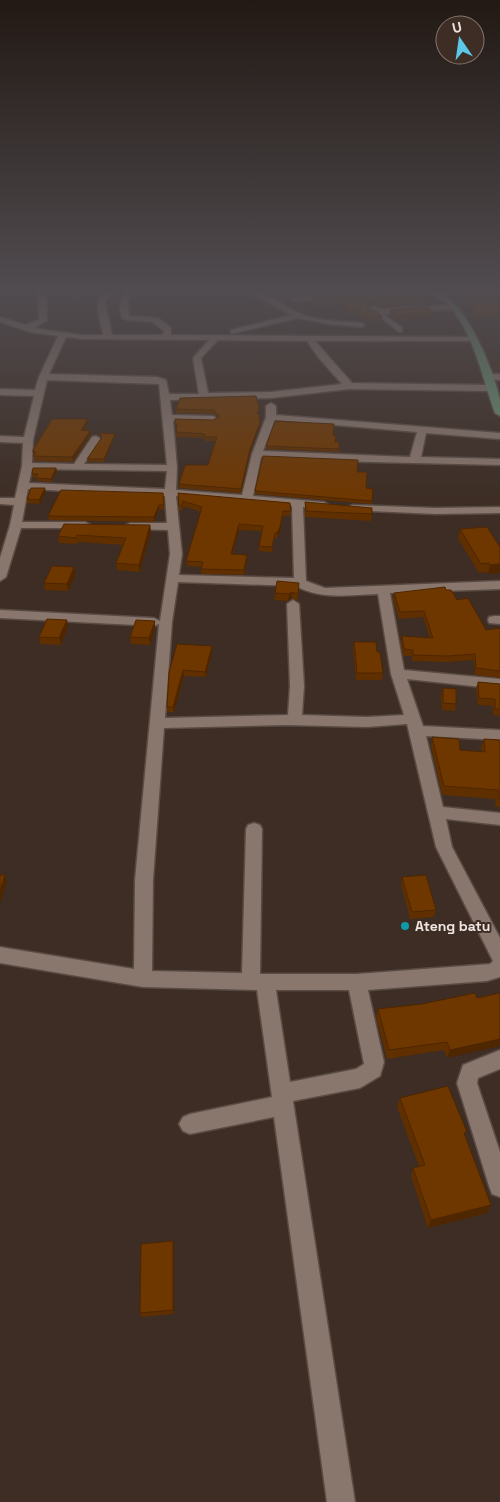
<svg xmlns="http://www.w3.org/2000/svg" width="500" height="1502" viewBox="0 0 500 1502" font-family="'Space Grotesk',sans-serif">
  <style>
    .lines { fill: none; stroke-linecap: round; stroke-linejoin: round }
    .minor-casing { stroke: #594b44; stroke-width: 3 }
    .major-casing { stroke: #594b44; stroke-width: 3 }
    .minor { fill: #89766c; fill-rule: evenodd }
    .major { fill: #6a9272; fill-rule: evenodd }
    .wall { fill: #5f2f00 }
    .shaded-wall { fill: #4e2600 }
    .building { fill: #6f3700; stroke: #4e2600 }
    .culture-dot { fill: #0f9aa8; stroke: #3d2d24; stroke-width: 2 }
    .labels { text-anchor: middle; stroke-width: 4; stroke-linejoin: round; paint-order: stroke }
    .poi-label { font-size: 14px; font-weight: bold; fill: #efe4df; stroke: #3d2d24; text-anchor: start }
  </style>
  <rect width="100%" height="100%" fill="#3d2d24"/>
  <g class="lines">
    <!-- minor casing -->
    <g class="minor-casing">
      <g id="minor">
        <path d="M38,290H46L47,320L34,328L81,335H103C99,312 87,290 121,290L105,300L112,335H163L164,331L153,322L126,320L122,318C118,307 120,299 127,290H133L128,304L129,316L158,318L171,328V335L472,337L476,339L475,341H315L352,383L490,385L495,388L490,391L349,389L271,398L170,400L172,415L213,416L218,419L213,422L173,421L177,468L176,490L242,495L252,454L266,417V406L271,403L276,406V415L500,433V439L426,433L421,457L500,459V465L329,461L261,457L253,496L324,502L329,505L324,508L303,507L306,581L325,588L500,581V589L390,593L404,670L500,679V689L407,679L423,726L500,730V740L426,736L443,807L500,813V825L446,819L452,847L500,938V977L487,981L368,990L384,1062L380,1076L360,1088L293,1101L355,1502H327L274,1117L190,1134L183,1131L179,1124L183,1117L190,1114L272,1097L257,990L143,987L0,963V947L134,969L135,880L159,624L154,626L0,618V610L154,618L160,621L170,554L168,530L130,529L124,526L130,523H167L165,496L28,489L22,522H85L91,525L85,528H21L6,577L0,581V558L10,525L14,505L0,504V498H15L22,466L23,443L0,442V436L24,437L34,396L0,395V389L35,390L39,377L58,336L30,332L0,322V317L26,325L39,319ZM66,337L81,339L209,340L193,358L199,394H169L166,380L157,377L49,374ZM218,340L307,341L318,357L342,384L271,392L208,393L201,358ZM47,380L159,384L167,465L84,464L101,439L96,436L92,437L74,464L32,463L33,440ZM275,420L417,432L410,457L263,451ZM32,469L167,471L165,489L29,483ZM176,496L292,506L294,578L179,575L182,554ZM178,582L296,586C321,600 349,595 378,594L391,674L404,715L367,717L302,715L304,686L299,604L293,600L287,604L290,686L288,715L165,718L172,622ZM407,724L436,847L493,961L490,964L357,974H260L262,829L260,825L254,823L248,825L246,829L242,973L152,971L153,880L164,728L286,725L367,727ZM276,990H349L364,1064L356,1069L290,1082Z"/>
        <path d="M76,290H84L76,296L72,294Z"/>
        <path d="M246,290C265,289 282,306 299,313C317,321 341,321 361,323L365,325L361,327L328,324L298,318L231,334V330L291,315Z"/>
        <path d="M348,290H356L379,309L455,305L459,307L455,309L384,314L402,328V332H399L376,314H368L367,312L371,310Z"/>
        <path d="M443,290H452L444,297H438V293Z"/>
        <path d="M331,295L335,297L334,299L295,301L291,299L295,297Z"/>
        <path d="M487,374H500V380L484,379V375Z"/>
        <path d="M352,505L436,508L500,507V513L436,514L348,510L346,508Z"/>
        <path d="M494,616H500V624L489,623L488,620L489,617Z"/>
        <path d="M500,1050V1069L478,1078L477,1083L500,1152V1197L492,1194L489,1186L457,1083L463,1065Z"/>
      </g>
    </g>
    <!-- major casing -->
    <g class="major-casing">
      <path id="major" d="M429,290C462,289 495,372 500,400C500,405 500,411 500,416L495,413C483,380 476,342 455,313C448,303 438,298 429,290Z"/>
    </g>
    <!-- minor -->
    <use href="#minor" class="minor"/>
    <!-- major -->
    <use href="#major" class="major"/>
  </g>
  <!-- wall -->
  <g class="wall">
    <path d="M305,290H375L307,294Z"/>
    <path d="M458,290H500V299L458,298Z"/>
    <path d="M312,297L421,300V305L380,307L375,304L368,309L382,316V321L372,322L370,319H363L359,315H351L342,304L314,306L312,302Z"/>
    <path d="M461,301L500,303V318L474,316L472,307L460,305Z"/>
    <path d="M390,310L433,312V317L397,320L390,316Z"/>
    <path d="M499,358H500V369L498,363Z"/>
    <path d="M259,407L258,414L259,420H261V424L250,454L241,493L179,488V484L208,465L215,441H205L204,438L176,437L177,429L176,428L175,419L213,420L217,417L213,414L176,413V409Z"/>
    <path d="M88,424L85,430L90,431L91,436L73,462L34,461L33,452Z"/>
    <path d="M99,433L115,434V437L104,462H88L87,459L101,438L100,436Z"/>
    <path d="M333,435L335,442H339V452L266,449V446Z"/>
    <path d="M56,468L57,471L51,482L37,481L36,478L32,477V474Z"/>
    <path d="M357,472L366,488L373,489L372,504L255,494V491Z"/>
    <path d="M46,492L40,504L27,503V499Z"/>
    <path d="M163,493L164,510L159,509L154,522L49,520L48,516Z"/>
    <path d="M178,493L290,503V516H283L280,532L277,538H274L272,552L259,551V546L262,531L239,530L233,554L247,555V560L244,575L201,574V567L187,566L186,561L201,512L183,506L182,511L179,510Z"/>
    <path d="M305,502L372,514L371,521L305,517Z"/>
    <path d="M150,525L151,532L140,572L117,570L116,563L123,545L78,542L77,544L59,543L58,536Z"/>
    <path d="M460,529L500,547V573L488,574L487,572L479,573L458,538Z"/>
    <path d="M76,574L68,591L45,590L44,583Z"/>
    <path d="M299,590L297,601L292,598L288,601L274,600L275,593Z"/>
    <path d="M446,590L457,600L486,630L500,628V678L475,675L474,660L447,662L412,661V656H403L401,642L402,636L430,638L423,617L399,619L393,599L394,593Z"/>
    <path d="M67,620L68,627L61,645L40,644L39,637Z"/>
    <path d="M155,628L150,645L131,644L130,637Z"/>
    <path d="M354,642L383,673L382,680H356L353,649Z"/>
    <path d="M212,646V652L206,677L184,676L174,712H167V707L169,672Z"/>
    <path d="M478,682L500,684V716L493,715V706L478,705L476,688Z"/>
    <path d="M443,688L456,704L455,711L442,710L441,696Z"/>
    <path d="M432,737L460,750L482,752L481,748L484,739L500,740V739V807H496L495,799L442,795L431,746Z"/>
    <path d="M402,877L436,910L434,917L410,919L401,884Z"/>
    <path d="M475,993L447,1058L444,1050L387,1059L376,1017L378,1009L422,1004Z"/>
    <path d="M400,1098L465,1137L487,1213L428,1228L411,1176L413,1168L419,1166L397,1107Z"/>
    <path d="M174,1246V1314L141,1317L140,1313Z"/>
  </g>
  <!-- shaded-wall -->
  <g class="shaded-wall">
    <path d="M375,299V304L366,311V305Z"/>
    <path d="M360,309L359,315H351V310Z"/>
    <path d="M433,312V317L397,320V315Z"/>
    <path d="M88,419V424L82,435L81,430Z"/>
    <path d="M261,420V424L250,454L241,493V489L250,449Z"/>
    <path d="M90,431L91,436L73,462L72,457Z"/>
    <path d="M115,434V437L104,462V459Z"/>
    <path d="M56,468L57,471L51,482V479Z"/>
    <path d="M45,488L46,492L40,504L39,500Z"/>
    <path d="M159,505V509L154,522V517Z"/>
    <path d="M283,511L280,532L277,538V533Z"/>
    <path d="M239,524V530L231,559V554Z"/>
    <path d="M150,525L151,532L140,572L139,565Z"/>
    <path d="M247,555V560L244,575V570Z"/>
    <path d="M500,564V573L488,574L490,565Z"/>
    <path d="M74,567L76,574L68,591L67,584Z"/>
    <path d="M292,592V598L288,601L289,594Z"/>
    <path d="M67,620L68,627L61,645L59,638Z"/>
    <path d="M155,621V628L150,645L149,638Z"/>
    <path d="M212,646V652L206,677L205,672Z"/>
    <path d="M183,670L184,676L174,712L173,707Z"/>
    <path d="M5,875L7,882L0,904V891Z"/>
    <path d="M500,1039V1046L447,1058L450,1050Z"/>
    <path d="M491,1205L487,1213L428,1228L431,1220Z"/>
    <path d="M173,1241L174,1246V1314L173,1310Z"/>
  </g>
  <!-- building -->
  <g class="building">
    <path d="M397,290H411L421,300L381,302L375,299L366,305L367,309L376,311L382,316H372L370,314L363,313L360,309L351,310L342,299L314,301L312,297Z"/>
    <path d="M459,290H500V295L459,293Z"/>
    <path d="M461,301L500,303V314L474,312L473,303Z"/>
    <path d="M429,307L433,312L397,315L390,310Z"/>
    <path d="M256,396L259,407L257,414H260L259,420H261L250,449L241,489L179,484L185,465H208L217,437H204L205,434L176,432L177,424H175V419L213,420L220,416L213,410L176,409L180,398Z"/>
    <path d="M52,419H88L81,430L90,431L72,457L33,456L36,452H33V450Z"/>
    <path d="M275,421L334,424L333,435H336L335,442H339V449L266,446Z"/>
    <path d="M99,433L115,434L104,459H87L102,437Z"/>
    <path d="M263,456L358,460L357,472H367L366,488L373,489L372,501L255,491Z"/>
    <path d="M33,468H56L51,479L36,478L38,474H32Z"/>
    <path d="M31,488H45L39,500L27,499Z"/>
    <path d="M61,490L163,493L164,505H159L154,517L48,516Z"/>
    <path d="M178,493L290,503L291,511H283L280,527L277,533H275L272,547L259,546L263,526L239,524L231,554L247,555L244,570L201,569L203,562L186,561L202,507L183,501L182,506L179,505Z"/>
    <path d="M305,502L372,508V514L306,511Z"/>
    <path d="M64,524L150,525L139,565L116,563L126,538L77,535L76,538L58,536Z"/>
    <path d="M487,527L500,547V564L490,565L489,563L481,564L460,529Z"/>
    <path d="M52,566L74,567L67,584L44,583Z"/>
    <path d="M277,581L299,583L298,594L292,592L289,594L275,593Z"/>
    <path d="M445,587L446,590H451L457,600L468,598L486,630L500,628V671L476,668L475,654L448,656L413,655V650L404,649L402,636L433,638L424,611L400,612L394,593Z"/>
    <path d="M47,619L67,620L59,638L39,637Z"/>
    <path d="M136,620L155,621L149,638L130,637Z"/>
    <path d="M354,642H376L377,652H380L383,673H357Z"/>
    <path d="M177,644L212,646L205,672L183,670L173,707H167L169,672Z"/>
    <path d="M478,682L500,684V709H495V699L479,698Z"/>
    <path d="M443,688L456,689V704L443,703Z"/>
    <path d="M432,737L459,739L460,750L485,752L484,739L500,740V798H499L498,790L444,786Z"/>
    <path d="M0,875H5L0,891Z"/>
    <path d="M426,875L436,910L412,912L402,877Z"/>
    <path d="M475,993L477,998L500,993V1039L450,1050L447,1042L389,1050L378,1009L422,1004Z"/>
    <path d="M448,1086L467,1132L464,1133L491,1205L431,1220L413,1168L425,1165L400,1098Z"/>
    <path d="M173,1241V1310L140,1313L141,1244Z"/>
  </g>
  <!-- sky -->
  <linearGradient id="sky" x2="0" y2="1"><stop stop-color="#221914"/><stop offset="0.58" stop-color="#514c50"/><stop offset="1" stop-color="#514c50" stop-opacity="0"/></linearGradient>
  <rect width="500" height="500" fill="url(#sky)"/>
  <!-- markers -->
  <circle class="culture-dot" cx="405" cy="926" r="5"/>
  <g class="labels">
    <!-- poi labels -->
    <g class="poi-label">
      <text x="415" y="931">Ateng batu</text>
    </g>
  </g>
  <!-- north arrow -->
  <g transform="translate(460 40) rotate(347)"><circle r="24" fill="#3d2d24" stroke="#84766f"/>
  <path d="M0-4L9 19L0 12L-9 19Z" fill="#5ac8e6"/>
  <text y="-8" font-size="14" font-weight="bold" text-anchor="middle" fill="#efe4df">U</text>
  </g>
</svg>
